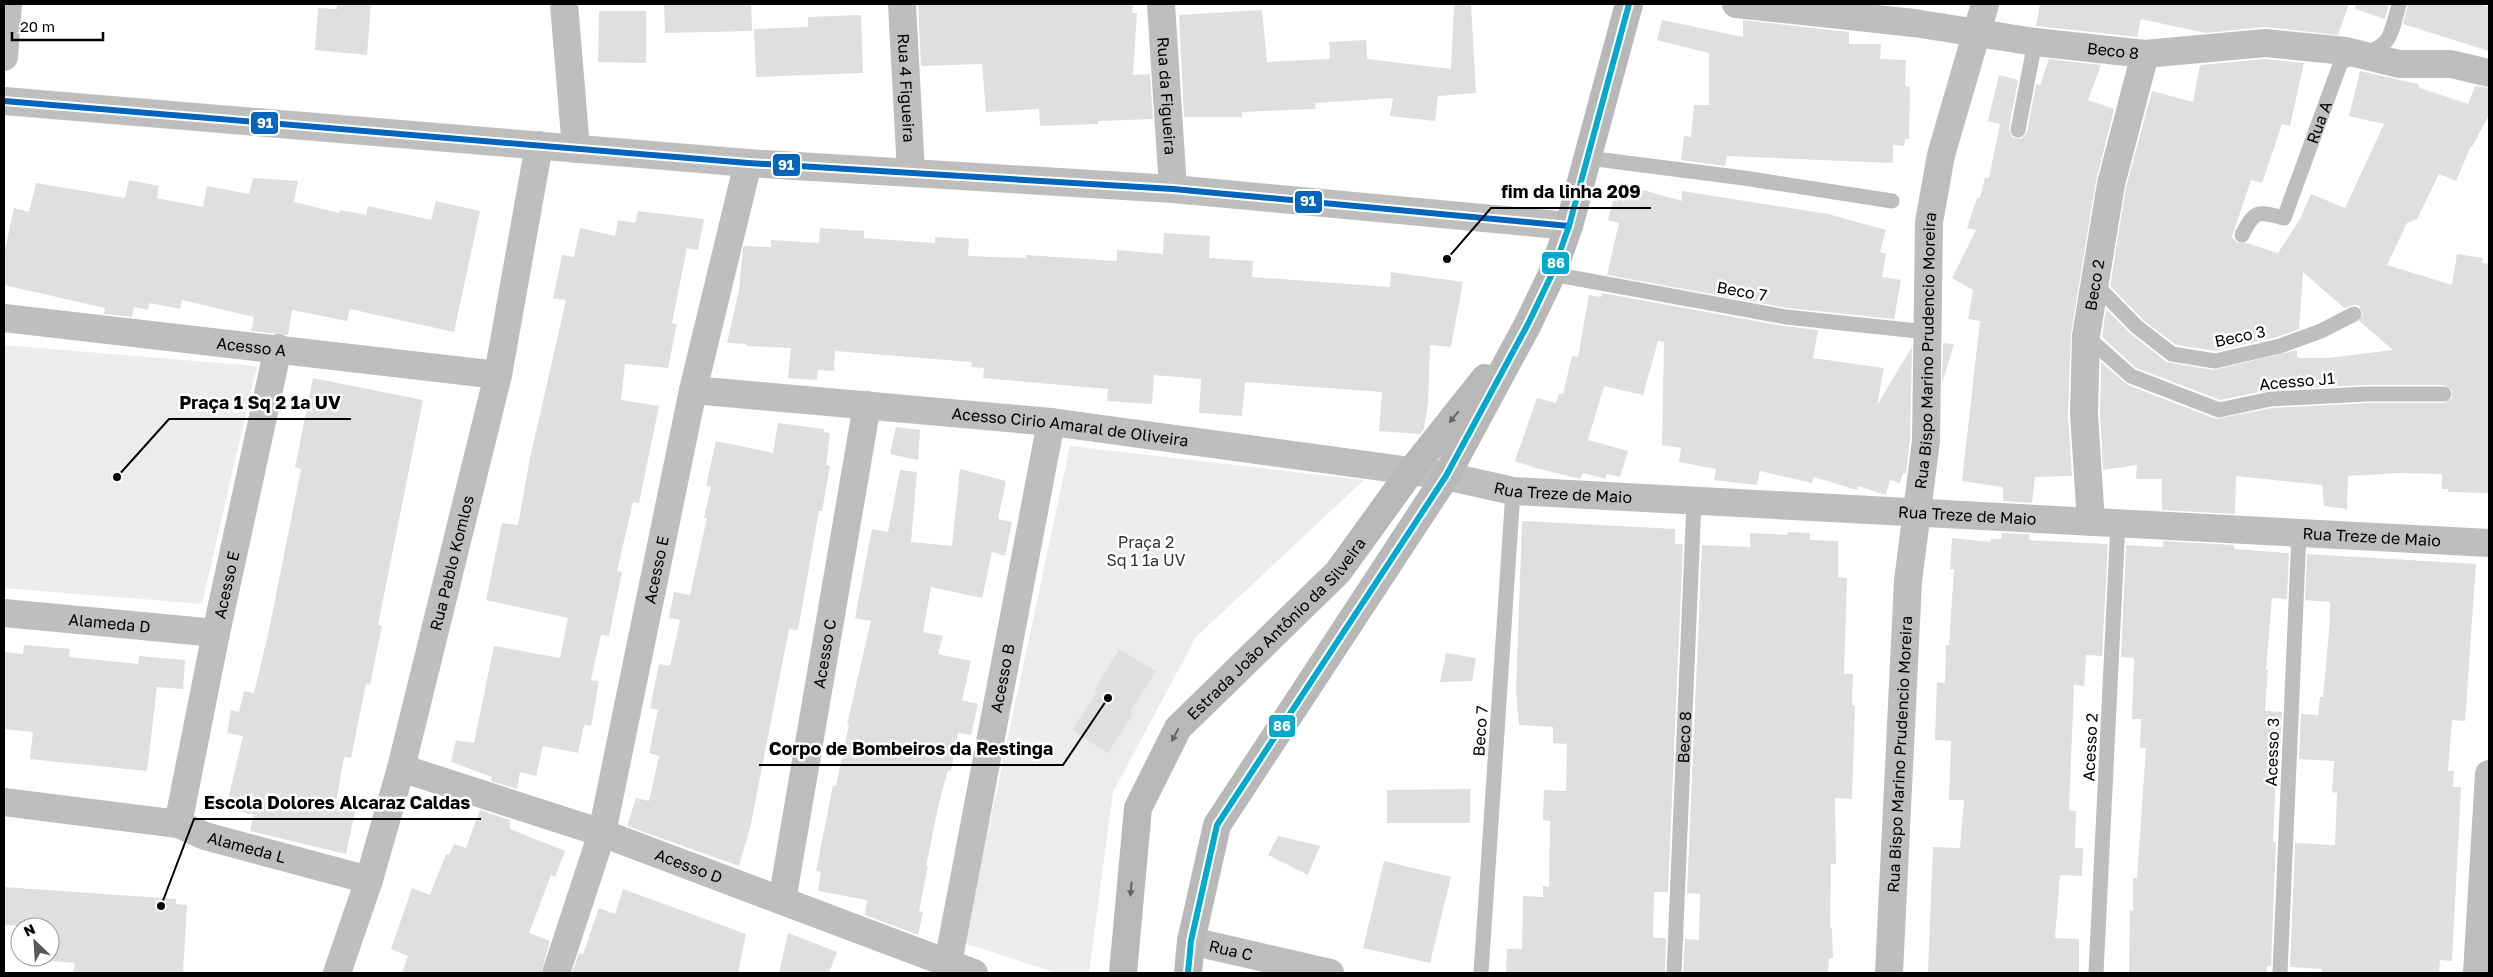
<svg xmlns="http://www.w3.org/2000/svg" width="2493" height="977" viewBox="0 0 2493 977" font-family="'Golos Text',sans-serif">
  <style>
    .green { fill: #ececec }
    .building { fill: #dfdfdf }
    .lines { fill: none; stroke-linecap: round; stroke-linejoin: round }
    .service { stroke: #bebebe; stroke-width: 15 }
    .minor { stroke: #bebebe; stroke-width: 28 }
    .tertiary { stroke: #bebebe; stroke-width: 28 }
    .secondary { stroke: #b8b8b8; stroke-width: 28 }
    .bus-1-casing { stroke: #fff; stroke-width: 10 }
    .bus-2-casing { stroke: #fff; stroke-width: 10 }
    .bus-1 { stroke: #0065bd; stroke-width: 6 }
    .bus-2 { stroke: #00a9ce; stroke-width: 6 }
    .oneway { fill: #656565 }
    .labels { text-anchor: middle; stroke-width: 5; stroke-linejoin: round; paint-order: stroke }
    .street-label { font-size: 16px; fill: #000; stroke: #fff }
    .park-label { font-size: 16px; fill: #333; stroke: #fff }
    .leader { fill: none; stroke: #000; stroke-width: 2 }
    .callout-dot { fill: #000; stroke: #fff; stroke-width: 2 }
    .callout-label { font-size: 18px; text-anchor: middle; font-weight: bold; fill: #000; stroke: #fff; stroke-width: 5; stroke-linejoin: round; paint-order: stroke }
    .line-badge { stroke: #fff; stroke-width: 2 }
    .badge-label { font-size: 14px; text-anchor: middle; font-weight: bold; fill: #fff }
  </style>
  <rect width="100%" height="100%" fill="#fff"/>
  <!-- green -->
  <g class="green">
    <path d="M4,345L257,366L202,604L4,588Z"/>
    <path d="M1070,446L1364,480L1196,637L1113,792L1089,973H1056L964,943Z"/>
  </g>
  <!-- building -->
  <g class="building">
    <path d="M337,4H371L367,55L315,50L318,8L337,9Z"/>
    <path d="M664,4H751L752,31L665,33Z"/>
    <path d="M918,4H1133L1132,13H1137L1133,75L1150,74L1153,119L1098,121V124L1040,126L1039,109L986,112L982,64L921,66Z"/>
    <path d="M2040,4H2349L2338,35L2266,27L2205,33L2141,19L2137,37L2036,26Z"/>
    <path d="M2356,4H2389L2385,19L2355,9Z"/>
    <path d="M2408,4H2479L2489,7V51L2403,24Z"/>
    <path d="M1454,5H1471L1476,93L1438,96L1435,121L1390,116L1393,98L1315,103L1316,109L1242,112V117H1184L1179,15L1262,10L1267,62L1330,59L1329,42L1366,40L1367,59L1451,69Z"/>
    <path d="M599,11H646V63L598,62Z"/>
    <path d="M861,15L863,73L756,77L754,29L808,27V17Z"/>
    <path d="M1662,20L1743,37V20L1849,32V44H1881L1880,59L1906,60L1905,86L1910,87L1909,139H1905L1904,146L1893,145V163L1727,156L1725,166L1681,160L1684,136L1691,137L1694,105H1709V53L1657,40Z"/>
    <path d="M2049,59L2101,65L2088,100L2114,109L2096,181L2071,334L2068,414L2072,476L2035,477L2032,503L2003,501V487L1962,481L1980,321L1968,319L1973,290L1952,278L1976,230L1967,228L1977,198H1980L1985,177L1989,178L2000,124L1988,121L1999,75L2018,80L2009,129L2012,137L2021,139L2027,132L2036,84L2040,85Z"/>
    <path d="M2265,59L2304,63L2290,126L2282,124L2262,183L2251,180L2232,237L2238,243H2247L2278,253L2300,219L2311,194L2345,208L2384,124L2349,116L2360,71L2418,84L2420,88L2468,104L2475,86L2489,88V115L2472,147L2471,146L2456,181L2439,174L2417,219L2407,223L2387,265L2452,285L2457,254L2483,258L2482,263L2489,264V493L2448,492V489H2442V474L2400,473L2348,476L2347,509L2324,506L2322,485L2236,476L2235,514L2162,510V479H2136L2137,465L2103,470L2100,414L2101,362L2128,385L2216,419L2272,408L2367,403H2444L2452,398V390L2444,385H2367L2270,390L2220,400L2136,368L2102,337L2106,309L2131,334L2167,362L2213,370L2297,350V356L2299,358H2328L2393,350L2359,321L2363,314L2359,306L2354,305L2344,308L2303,272L2299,329L2277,337L2215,351L2176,345L2143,320L2110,286L2126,187L2152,91L2193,102L2200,65Z"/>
    <path d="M253,178L298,181L294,202L339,213L340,210L366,215L368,206L431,220L436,201L480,211L454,332L350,309L347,321L292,310L288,335L251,331L254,317L182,300L180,309L150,303L148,310L134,307L132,317L104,314L105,308L4,285V254L14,208L29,212L36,183L125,198L129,180L159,186L157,198L203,207L207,186L249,194Z"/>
    <path d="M1618,183L1682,201V191L1828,214L1886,230L1880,252L1886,254L1882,277L1901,280L1894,319L1787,308L1607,275L1619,223L1608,220Z"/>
    <path d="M638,211L704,219L698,250L687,248L672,323L677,324L668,368L625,364L621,400L659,406L639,503L633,502L617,571L622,572L609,636L601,635L591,680L599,681L591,726L584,725L578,753L543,746L536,776L520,772L517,789L491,781L492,777L451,762L456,740L474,743L494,646L560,658L568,618L486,600L502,523L518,525L530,458L566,300L553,298L562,255L574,257L580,228L615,236L618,220L635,223Z"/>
    <path d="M820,228L864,231V238L935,243V237L969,239L968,256L1026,258V255L1117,261V250L1163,254L1164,233L1210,236L1209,258L1253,261L1252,277L1390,287L1391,272L1463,282L1451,347L1430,345L1428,403L1424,429L1420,434L1379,431L1382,392L1245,382L1242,416L1199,413L1201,379L1154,375L1152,404L1107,401L1108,389L983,378L984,368L971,367L972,362L835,351L834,371L818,370L817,380L788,378L791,348L747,346V344L727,343L739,290L743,248L744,246L771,247V240L819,243Z"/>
    <path d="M1602,293L1784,326L1818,330L1813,358L1884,368L1877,405L1912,347L1910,440L1906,473H1903L1900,483L1890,480L1886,495L1858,486L1857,490L1814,477L1812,483L1760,471L1757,485L1714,480L1716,469L1679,462L1681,448L1662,445L1664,342L1658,341L1643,395L1604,386L1588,440L1628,451L1620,477L1607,474L1606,479L1583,473L1580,479L1536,468L1515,461L1537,398L1556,403L1559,393L1563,394L1572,356L1578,357L1589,295L1601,297Z"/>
    <path d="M1943,343L1954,344L1942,384Z"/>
    <path d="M313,378L423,400L378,625L382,626L370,685L366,684L351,758L344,757L336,802L356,807L346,854L250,831L254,815L226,808L243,736L227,733L231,710L239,712L244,691L254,693L269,630L301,469L295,467Z"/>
    <path d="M778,423L824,429V432L830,433L826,465L830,466L822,511H819L798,630L789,629L751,824L739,866L627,826L636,798L649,801L659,756L649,753L658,710L650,708L659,664L670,666L680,620L669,618L674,592L690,595L707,518H704L711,487L706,486L716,441L773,453Z"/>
    <path d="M896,427L920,430L918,460L890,454Z"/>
    <path d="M960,469L1006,481L998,519L1012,522L1005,556L992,552L982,598L931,587L923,632L943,636L938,654L971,661L962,700L978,704L971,735L958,733L951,771L948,770L939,803L926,866H928L919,911L923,912L918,935L865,915L867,900L818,891L821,872L816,871L833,785L836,786L849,724H847L871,621L855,618L872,529L888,532L900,470L917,472L911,542L952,546Z"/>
    <path d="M1522,521L1675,529V544H1683L1668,892H1654L1653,938H1666L1665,973H1506L1507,949H1522L1523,896L1543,897V886L1549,887L1550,821L1543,820L1544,790L1566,791L1567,744L1553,743V727L1519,725L1516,691Z"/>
    <path d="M1788,532L1810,533V540L1838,541V577L1847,578L1844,674H1853L1852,705L1855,706L1852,799L1835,798L1836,864H1831L1830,928H1832L1833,958H1829L1828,973H1683L1685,939L1699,940L1700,894L1687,893L1702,545L1750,547V533L1787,535Z"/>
    <path d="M2002,533L2030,534L2029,540L2108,544L2102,656L2086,655L2084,686L2074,685L2069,810L2076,811L2075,848H2083L2082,876L2060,875L2055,938L2079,939V973H1928L1933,847L1960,848L1964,800H1949L1951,741L1935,740L1937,682L1945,683L1946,645H1949L1954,569H1950L1952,538L1990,542L1991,539H2002Z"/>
    <path d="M2163,541L2234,545V549L2289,553L2287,599L2272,598L2266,670H2268L2265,711L2282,712L2280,758H2277L2273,842H2276L2271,966H2267L2266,973H2129L2130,910L2133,911V878H2137L2146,748H2140L2141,719H2132L2134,658L2121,657L2126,545L2163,547Z"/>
    <path d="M2307,554L2476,564L2465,721L2452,720L2448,771H2454L2453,787H2461L2452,961L2440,960L2439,973H2322V969L2290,967L2295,843L2335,845L2337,793L2332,792L2334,761L2299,759L2301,714L2318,715L2320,697H2323L2330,620V602L2305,600Z"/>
    <path d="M24,645L70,649L69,657L138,664L139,656L185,660L183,689L157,687L147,771L30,759L33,732L4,729V652L23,654Z"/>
    <path d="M1119,649L1156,671L1130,712L1133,714L1108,753L1072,730L1097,693L1094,691Z"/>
    <path d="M1446,653L1476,658L1472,681L1440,682Z"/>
    <path d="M1470,789V823H1387V790Z"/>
    <path d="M480,810L510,820V829L565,851L555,877L551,875L529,933L550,941L541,973H402L408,956L391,949L412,888L430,895L446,854L449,855L454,844L466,848Z"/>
    <path d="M1278,836L1320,846L1308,875L1268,855Z"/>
    <path d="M1384,861L1451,877L1430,963L1363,948Z"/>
    <path d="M4,887L176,899V904L187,905L183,973H73L75,963L41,960V957H50V927L4,925Z"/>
    <path d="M623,889L746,934L738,973H572L579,953L583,954L599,908L615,914Z"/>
    <path d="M788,933L837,952L829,973H779Z"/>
  </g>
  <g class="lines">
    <!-- service -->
    <g class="service">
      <path d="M2018,130L2035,42"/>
      <path d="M1588,158L1744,178L1892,201"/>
      <path id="s1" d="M2242,235C2255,210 2257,211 2284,218L2341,62C2386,44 2387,54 2399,4"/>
      <path d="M1552,274L1786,317L1927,332"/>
      <path d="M2095,284L2137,327L2172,354L2215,361L2280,346L2321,331L2354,314"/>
      <path d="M2086,336L2131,376L2219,410L2271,399L2367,394H2444"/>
      <path d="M1481,973L1513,491"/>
      <path id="s2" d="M1674,973L1694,501"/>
      <path d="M2096,973L2118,523"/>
      <path d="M2280,973L2299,533"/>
    </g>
    <!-- minor -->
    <g class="minor">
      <path d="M564,4L576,149"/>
      <path id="s3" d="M902,4L911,172"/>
      <path id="s4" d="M1161,4L1173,189"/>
      <path id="s5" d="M1736,4L1914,23L2035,42L2145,54L2265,43L2346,51L2399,64H2451L2489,73"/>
      <path d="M4,57L8,4"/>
      <path id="s6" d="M4,318L498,375"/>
      <path id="s7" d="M693,390L1051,422L1411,471"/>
      <path id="s8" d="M2091,522L2084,414L2086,336L2111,184L2145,54"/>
      <path id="s9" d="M4,613L216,633"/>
      <path id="s10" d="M401,768L602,833L974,973"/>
      <path id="s11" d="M4,802L178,824L205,836L369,880"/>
      <path id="s12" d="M178,824L216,633L278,348"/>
      <path id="s13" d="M782,901L867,405"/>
      <path id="s14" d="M1191,941L1330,973"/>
      <path id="s15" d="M948,963L1051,422"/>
      <path id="s16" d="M337,973L369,880L401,768L498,375L539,145"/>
      <path id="s17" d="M556,973L602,833L693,390L748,163"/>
      <path id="s18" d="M1889,973L1908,581L1926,441L1929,222L1941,155L1985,4"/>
      <path d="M2477,973L2489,774"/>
    </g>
    <!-- tertiary -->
    <g class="tertiary">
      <path d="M4,101L748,163L1173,189L1569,226"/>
      <path id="s19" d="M1411,471L1446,476L1513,491L2489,543"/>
    </g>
    <!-- secondary -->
    <g class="secondary">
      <path id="s20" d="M1123,973L1138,808L1178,728L1338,572L1411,471L1485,378"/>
      <path d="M1188,973L1191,941L1217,825L1446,476L1528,324L1552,274L1569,226L1629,4"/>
    </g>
    <!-- bus-1 casing -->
    <g class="bus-1-casing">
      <path id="bus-1" d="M4,101L748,163L1173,189L1569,226"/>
    </g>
    <!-- bus-2 casing -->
    <g class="bus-2-casing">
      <path id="bus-2" d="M1188,973L1191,941L1217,825L1446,476L1528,324L1552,274L1569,226L1629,4"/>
    </g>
    <!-- bus-1 -->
    <use href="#bus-1" class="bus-1"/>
    <!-- bus-2 -->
    <use href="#bus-2" class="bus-2"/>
  </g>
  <!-- one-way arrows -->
  <defs><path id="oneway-solid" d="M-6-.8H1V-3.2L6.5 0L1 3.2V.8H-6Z" transform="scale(1.25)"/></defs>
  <g class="oneway">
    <use href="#oneway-solid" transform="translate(1454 417) rotate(129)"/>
    <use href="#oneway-solid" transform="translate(1175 735) rotate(118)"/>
    <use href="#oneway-solid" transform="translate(1131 889) rotate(95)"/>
  </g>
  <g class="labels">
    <!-- street labels -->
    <g class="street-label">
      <text dy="6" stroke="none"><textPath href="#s5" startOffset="380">Beco 8</textPath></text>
      <text dy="6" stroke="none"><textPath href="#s3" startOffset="84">Rua 4 Figueira</textPath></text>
      <text dy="6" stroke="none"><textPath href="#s4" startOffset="92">Rua da Figueira</textPath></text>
      <text dy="6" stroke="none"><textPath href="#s1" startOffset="155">Rua A</textPath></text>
      <text dy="6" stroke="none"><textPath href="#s8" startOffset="238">Beco 2</textPath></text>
      <text transform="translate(1742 291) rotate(10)" y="6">Beco 7</text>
      <text transform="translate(2240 336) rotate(-12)" y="6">Beco 3</text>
      <text dy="6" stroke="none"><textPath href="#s6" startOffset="249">Acesso A</textPath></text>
      <text dy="6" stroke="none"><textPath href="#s18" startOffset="624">Rua Bispo Marino Prudencio Moreira</textPath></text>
      <text transform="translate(2297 381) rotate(-5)" y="6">Acesso J1</text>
      <text dy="6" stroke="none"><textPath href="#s7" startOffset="379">Acesso Cirio Amaral de Oliveira</textPath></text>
      <text dy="6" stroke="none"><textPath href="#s19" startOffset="154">Rua Treze de Maio</textPath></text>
      <text dy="6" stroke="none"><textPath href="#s19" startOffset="559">Rua Treze de Maio</textPath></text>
      <text dy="6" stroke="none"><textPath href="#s19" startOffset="964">Rua Treze de Maio</textPath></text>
      <text dy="6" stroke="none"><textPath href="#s16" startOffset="426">Rua Pablo Komlos</textPath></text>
      <text dy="6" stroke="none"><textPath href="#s17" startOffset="416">Acesso E</textPath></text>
      <text dy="6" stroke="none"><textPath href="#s12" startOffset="244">Acesso E</textPath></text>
      <text dy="6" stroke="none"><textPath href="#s9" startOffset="106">Alameda D</textPath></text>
      <text dy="6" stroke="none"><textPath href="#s20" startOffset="395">Estrada João Antônio da Silveira</textPath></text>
      <text dy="6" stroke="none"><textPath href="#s13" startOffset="251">Acesso C</textPath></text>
      <text dy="6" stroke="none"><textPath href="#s15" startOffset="290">Acesso B</textPath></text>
      <text transform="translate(1480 731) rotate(-86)" y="6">Beco 7</text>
      <text dy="6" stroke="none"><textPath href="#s2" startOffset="236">Beco 8</textPath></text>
      <text transform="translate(2090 747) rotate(-87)" y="6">Acesso 2</text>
      <text transform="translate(2272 752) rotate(-88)" y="6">Acesso 3</text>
      <text dy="6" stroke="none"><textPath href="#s18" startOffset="219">Rua Bispo Marino Prudencio Moreira</textPath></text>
      <text dy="6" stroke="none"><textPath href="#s11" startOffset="248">Alameda L</textPath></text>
      <text dy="6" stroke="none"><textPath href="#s10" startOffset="304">Acesso D</textPath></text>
      <text dy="6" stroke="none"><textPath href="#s14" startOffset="41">Rua C</textPath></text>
    </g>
    <!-- park labels -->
    <g class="park-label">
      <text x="1146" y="548">Praça 2<tspan x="1146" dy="18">Sq 1 1ª UV</tspan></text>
    </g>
  </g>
  <!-- callouts -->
  <path class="leader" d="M1447 259L1491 208H1651M117 477L169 419H351M1108 698L1063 765H759M161 906L194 819H481"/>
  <g class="callout-dot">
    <circle cx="1447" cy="259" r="5"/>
    <circle cx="117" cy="477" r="5"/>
    <circle cx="1108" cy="698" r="5"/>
    <circle cx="161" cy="906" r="5"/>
  </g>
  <g class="callout-label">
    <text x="1571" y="198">fim da linha 209</text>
    <text x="260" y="409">Praça 1 Sq 2 1ª UV</text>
    <text x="911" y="755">Corpo de Bombeiros da Restinga</text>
    <text x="337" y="809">Escola Dolores Alcaraz Caldas</text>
  </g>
  <g class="line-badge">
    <rect x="250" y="111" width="29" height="24" rx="5" fill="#0065bd"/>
    <rect x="772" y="153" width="29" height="24" rx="5" fill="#0065bd"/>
    <rect x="1294" y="190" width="29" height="24" rx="5" fill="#0065bd"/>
    <rect x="1541" y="251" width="29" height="24" rx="5" fill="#00a9ce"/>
    <rect x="1268" y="714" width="28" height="24" rx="5" fill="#00a9ce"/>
  </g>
  <g class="badge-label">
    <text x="265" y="128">91</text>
    <text x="786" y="170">91</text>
    <text x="1308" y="206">91</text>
    <text x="1556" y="268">86</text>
    <text x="1282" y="731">86</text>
  </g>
  <!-- border -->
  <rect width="2493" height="977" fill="none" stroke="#000000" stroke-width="10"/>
  <!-- north arrow -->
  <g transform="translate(35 942) rotate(335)"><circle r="24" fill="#ffffff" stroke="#999999"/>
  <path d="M0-4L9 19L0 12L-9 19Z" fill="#595959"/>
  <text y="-8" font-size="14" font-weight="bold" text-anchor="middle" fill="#000000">N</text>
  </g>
  <!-- scale -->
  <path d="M12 32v8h91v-8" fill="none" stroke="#000000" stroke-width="2.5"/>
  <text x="20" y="32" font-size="15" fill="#000000" stroke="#ffffff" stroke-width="4" paint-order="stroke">20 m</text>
</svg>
